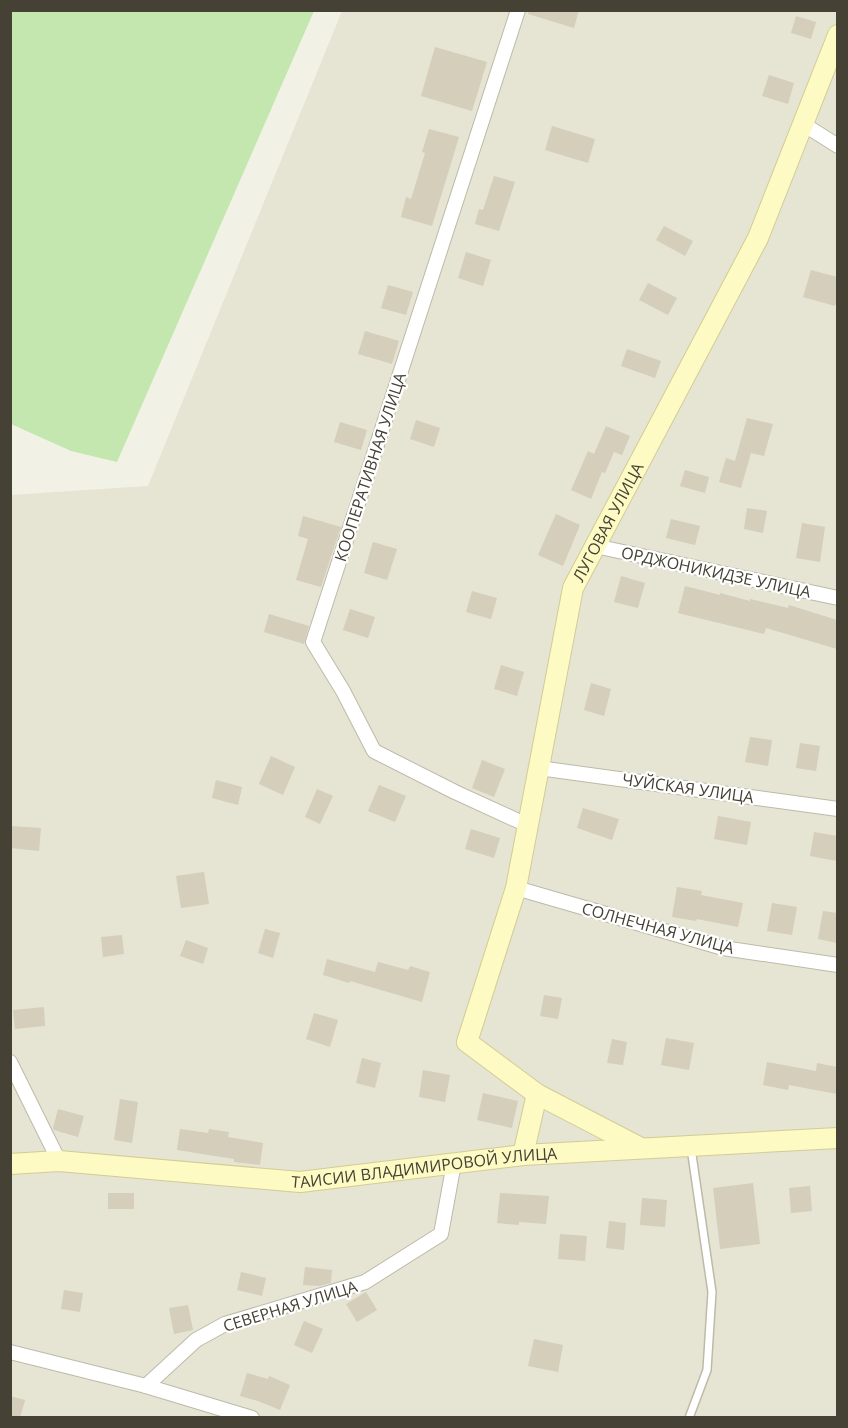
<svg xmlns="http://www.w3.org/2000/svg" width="848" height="1428" viewBox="0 0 848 1428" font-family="'Open Sans',sans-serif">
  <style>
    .residential { fill: #e6e4d3 }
    .green { fill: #c3e7ae }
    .building { fill: #d4cebb }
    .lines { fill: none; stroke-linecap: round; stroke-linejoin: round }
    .lane-casing { stroke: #bebaa8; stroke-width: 10 }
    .street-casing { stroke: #bebaa8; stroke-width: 16 }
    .secondary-casing { stroke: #d2cc95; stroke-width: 22 }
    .lane { stroke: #fff; stroke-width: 7 }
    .street { stroke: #fff; stroke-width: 14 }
    .secondary { stroke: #fefac3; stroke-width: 20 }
    .labels { text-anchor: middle; stroke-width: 4.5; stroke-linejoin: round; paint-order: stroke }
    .street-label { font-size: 16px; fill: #454135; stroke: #fff }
  </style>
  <rect width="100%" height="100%" fill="#f2f1e5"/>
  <!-- residential -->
  <path class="residential" d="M342,11H837V1417L11,1418V495L148,486Z"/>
  <!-- green -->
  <path class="green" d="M11,10L314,11L117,462L71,451L11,424Z"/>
  <!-- building -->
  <g class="building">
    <path d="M529,10H579L574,28L528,14Z"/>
    <path d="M796,16L816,22L811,39L791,33Z"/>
    <path d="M435,47L487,62L472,111L421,96Z"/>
    <path d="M769,75L794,83L788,104L762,96Z"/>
    <path d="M552,126L595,139L588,163L545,150Z"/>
    <path d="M429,129L459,137L432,226L401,217L406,197L411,199L425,153L422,152Z"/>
    <path d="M494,176L515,182L499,231L475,224L479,209L483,210Z"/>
    <path d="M664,226L693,241L685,256L656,240Z"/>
    <path d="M466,252L491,260L483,286L458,278Z"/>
    <path d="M811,270L837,277V298L835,306L803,297Z"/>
    <path d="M648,283L677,298L668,315L639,300Z"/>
    <path d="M388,285L413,292L406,315L381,308Z"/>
    <path d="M365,331L399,341L392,364L358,354Z"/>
    <path d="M627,349L661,361L655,378L621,366Z"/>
    <path d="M747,418L773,424L764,456L751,453L741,488L719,482L726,458L735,461Z"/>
    <path d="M416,420L440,428L434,447L410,439Z"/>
    <path d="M340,422L367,430L361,450L334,442Z"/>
    <path d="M606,426L630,436L622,455L614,452L605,473L602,472L591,499L571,490L588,451L594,454Z"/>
    <path d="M685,470L709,477L705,493L680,486Z"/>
    <path d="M747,508L767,511L763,533L744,529Z"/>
    <path d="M556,514L580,525L563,566L538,555Z"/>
    <path d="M303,516L341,527L321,587L296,580L308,539L298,536Z"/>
    <path d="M671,519L700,526L695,545L666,538Z"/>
    <path d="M802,523L825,527L820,562L796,558Z"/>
    <path d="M373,542L397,549L387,580L364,573Z"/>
    <path d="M621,576L645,583L638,608L614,602Z"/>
    <path d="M685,586L720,595V593L750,601V599L788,608L789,605L837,620V649L766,628L764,634L678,613Z"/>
    <path d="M472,591L497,598L491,619L466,612Z"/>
    <path d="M350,609L375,617L368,638L343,630Z"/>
    <path d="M269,614L309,626L304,644L264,632Z"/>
    <path d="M501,665L524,672L517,696L494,689Z"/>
    <path d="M591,683L611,689L604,716L584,710Z"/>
    <path d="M750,737L772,740L768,766L745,762Z"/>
    <path d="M800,743L820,746L816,771L796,768Z"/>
    <path d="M271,756L295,767L283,795L259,784Z"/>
    <path d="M482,760L505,769L494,797L472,788Z"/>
    <path d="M216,780L242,787L238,805L212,798Z"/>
    <path d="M379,785L406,796L395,822L368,811Z"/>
    <path d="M317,789L333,796L320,824L305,817Z"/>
    <path d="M583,808L619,819L612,840L577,828Z"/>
    <path d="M718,816L751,822L747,845L714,839Z"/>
    <path d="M10,826L41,828L39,851L10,848Z"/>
    <path d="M471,829L500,838L494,858L465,849Z"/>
    <path d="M814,832L837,836V861L810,856Z"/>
    <path d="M204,872L209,904L181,908L176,876Z"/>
    <path d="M677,887L702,891L701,895L743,903L738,927L697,919L696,921L672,917Z"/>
    <path d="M772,903L797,907L792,935L767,931Z"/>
    <path d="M823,911L837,913V943L818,939Z"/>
    <path d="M265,929L280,933L273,958L258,953Z"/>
    <path d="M122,935L124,954L103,957L101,937Z"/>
    <path d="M186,940L208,948L203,964L180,956Z"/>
    <path d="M327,959L375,972L378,962L408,970L410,966L430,972L422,1002L350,981L349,983L323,975Z"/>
    <path d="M544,995L562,998L558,1019L540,1016Z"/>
    <path d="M44,1007L45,1026L15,1029L13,1010Z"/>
    <path d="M314,1013L338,1020L330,1047L306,1039Z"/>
    <path d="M666,1038L694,1043L689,1070L661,1065Z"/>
    <path d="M612,1039L627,1042L623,1065L607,1063Z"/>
    <path d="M362,1058L381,1063L375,1088L356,1083Z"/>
    <path d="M767,1062L816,1071L817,1063L837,1067V1094L789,1085L788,1090L763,1085Z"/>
    <path d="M423,1070L450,1075L445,1102L419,1097Z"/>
    <path d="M483,1093L518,1101L512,1128L477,1120Z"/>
    <path d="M120,1099L138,1102L132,1143L114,1140Z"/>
    <path d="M58,1109L84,1116L78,1137L54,1130L53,1128Z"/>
    <path d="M180,1129L208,1133L209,1129L229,1132L228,1137L263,1143L260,1165L234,1162V1159L177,1150Z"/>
    <path d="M753,1183L760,1244L720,1249L713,1188Z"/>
    <path d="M810,1186L812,1211L791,1213L789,1188Z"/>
    <rect x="108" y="1193" width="26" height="16"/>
    <path d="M500,1193L549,1196L546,1224L519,1222V1225L497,1223Z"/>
    <path d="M642,1198L667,1200L665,1227L640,1225Z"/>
    <path d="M609,1221L626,1223L624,1250L606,1248Z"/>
    <path d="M560,1234L587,1236L585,1261L558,1259Z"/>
    <path d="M305,1267L332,1270L331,1283L319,1286L303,1285Z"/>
    <path d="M241,1272L266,1278L262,1296L237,1290Z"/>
    <path d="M64,1290L83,1293L80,1312L61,1309Z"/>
    <path d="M366,1292L377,1310L357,1322L346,1304Z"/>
    <path d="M188,1305L193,1330L174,1334L169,1308Z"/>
    <path d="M304,1321L323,1329L312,1353L294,1345Z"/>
    <path d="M534,1339L563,1345L558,1372L528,1366Z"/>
    <path d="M247,1373L268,1379L269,1376L290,1385L280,1410L258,1401L240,1396Z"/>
    <path d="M10,1396L25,1400L20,1418H10Z"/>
  </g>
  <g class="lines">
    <!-- lane casing -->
    <g class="lane-casing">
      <path id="lane" d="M689,1418L707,1370L712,1292L691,1148"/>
    </g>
    <!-- street casing -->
    <g class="street-casing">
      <g id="street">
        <path d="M518,10L313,642L343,691L374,751L455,792L527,825"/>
        <path d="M803,124L838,146"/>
        <path d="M595,546L838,598"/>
        <path d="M539,768L838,809"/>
        <path d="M516,888L723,948L838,965"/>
        <path d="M10,1062L59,1161"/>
        <path d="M10,1352L146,1386L252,1418"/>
        <path d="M146,1386L196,1340L225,1324L365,1282L441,1234L454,1163"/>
      </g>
    </g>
    <!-- secondary casing -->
    <g class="secondary-casing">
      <g id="secondary">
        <path id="s1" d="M641,1148L537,1094L467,1042L516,888L573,588L758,238L838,35"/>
        <path d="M523,1155L537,1094"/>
        <path id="s2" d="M10,1164L59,1161L300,1182L523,1155L838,1138"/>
      </g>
    </g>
    <!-- lane -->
    <use href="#lane" class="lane"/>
    <!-- street -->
    <use href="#street" class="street"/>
    <!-- secondary -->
    <use href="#secondary" class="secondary"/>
  </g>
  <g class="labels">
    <!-- street labels -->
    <g class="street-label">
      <text transform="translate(370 467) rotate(-72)" y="6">КООПЕРАТИВНАЯ УЛИЦА</text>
      <text dy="6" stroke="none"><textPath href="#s1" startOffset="746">ЛУГОВАЯ УЛИЦА</textPath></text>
      <text transform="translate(716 572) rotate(12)" y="6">ОРДЖОНИКИДЗЕ УЛИЦА</text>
      <text transform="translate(688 788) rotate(8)" y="6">ЧУЙСКАЯ УЛИЦА</text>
      <text transform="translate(658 928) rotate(15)" y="6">СОЛНЕЧНАЯ УЛИЦА</text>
      <text dy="6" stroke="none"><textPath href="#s2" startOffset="416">ТАИСИИ ВЛАДИМИРОВОЙ УЛИЦА</textPath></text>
      <text transform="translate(290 1306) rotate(-17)" y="6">СЕВЕРНАЯ УЛИЦА</text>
    </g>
  </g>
  <!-- border -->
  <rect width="848" height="1428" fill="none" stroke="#454135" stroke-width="24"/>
</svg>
